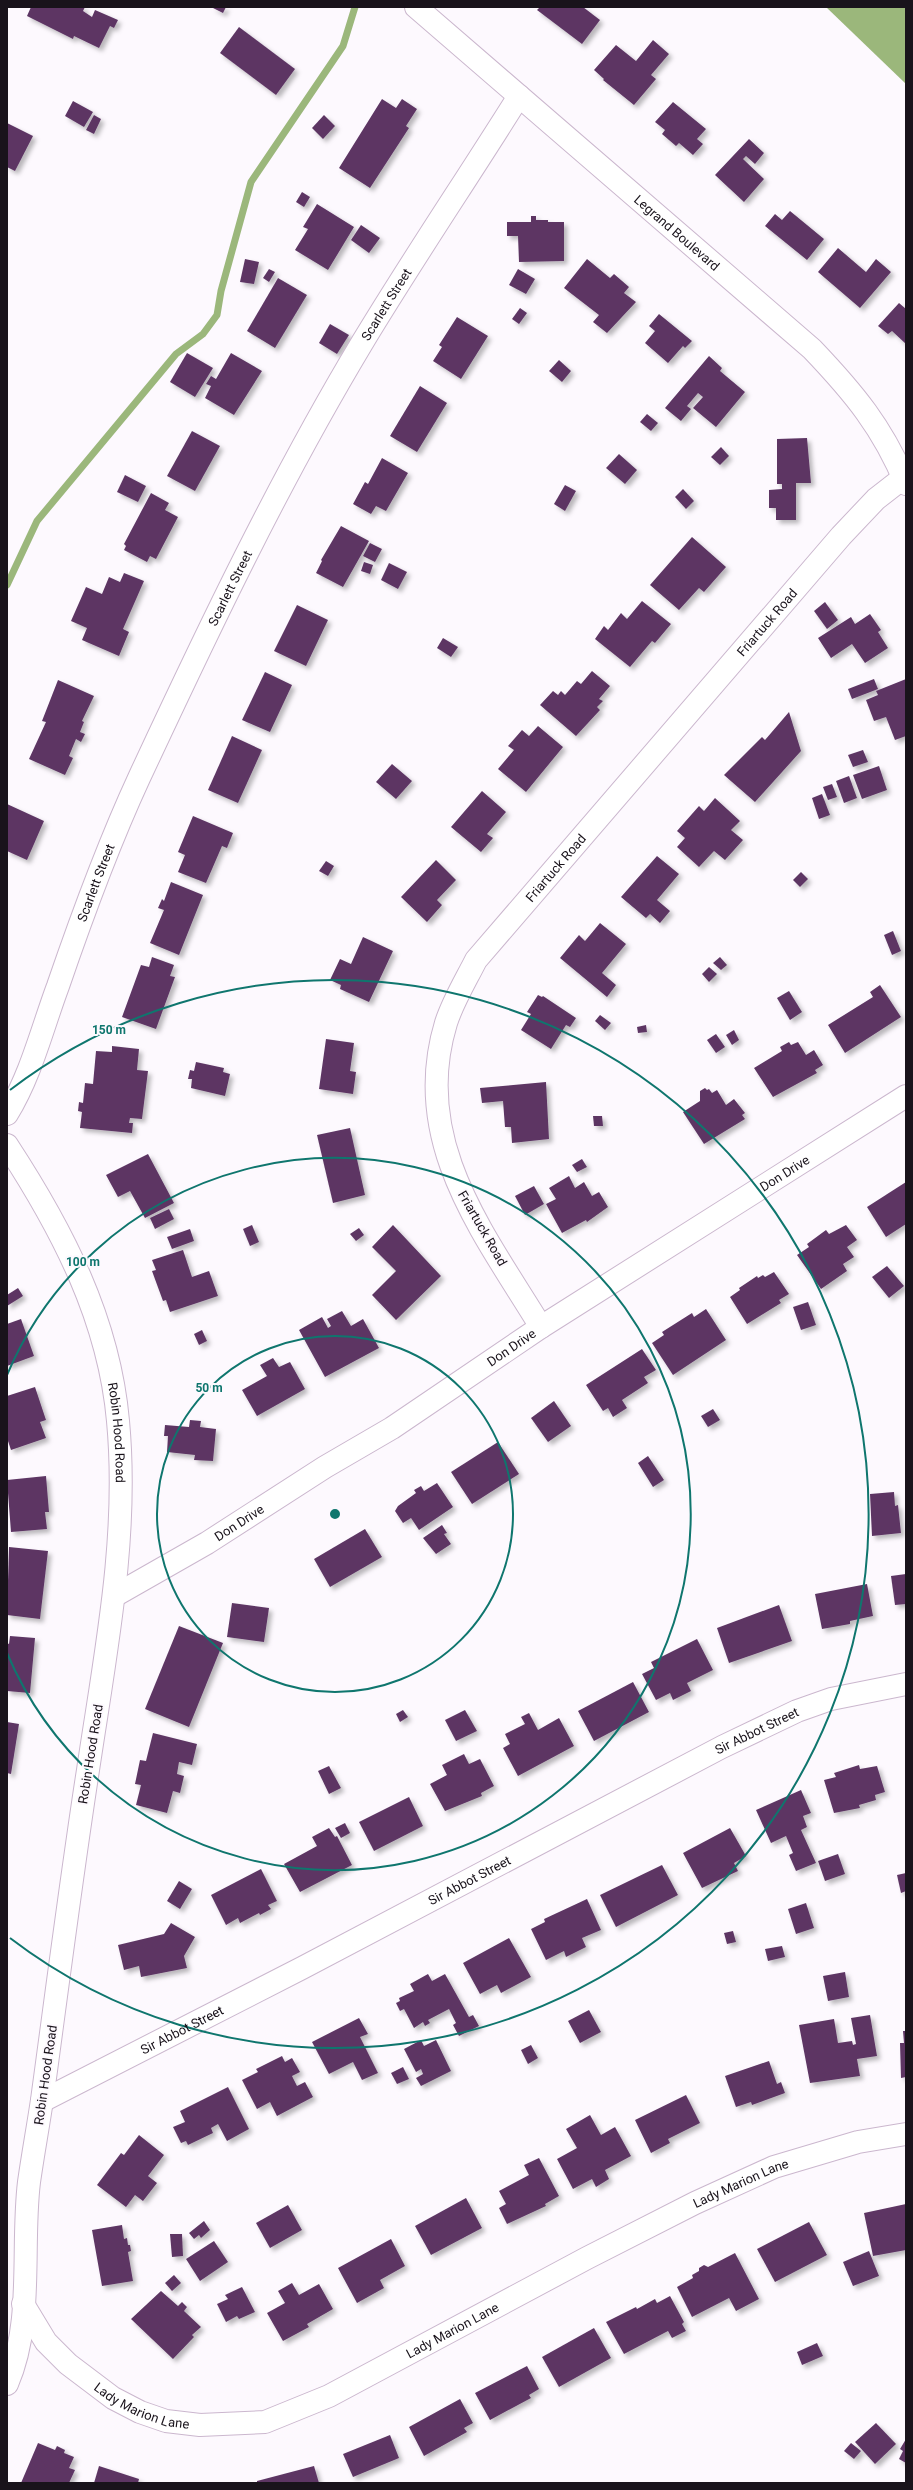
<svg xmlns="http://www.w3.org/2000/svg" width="913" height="2490" viewBox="0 0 913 2490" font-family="Roboto,sans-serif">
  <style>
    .water { fill: #9bb77b }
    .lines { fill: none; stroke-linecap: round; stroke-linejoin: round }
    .stream { stroke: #9bb77b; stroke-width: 7 }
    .building { fill: #5d3664; filter: url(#shadow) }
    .minor-casing { stroke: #cbb7ce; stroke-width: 24 }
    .minor { stroke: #fff; stroke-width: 22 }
    .ring { fill: none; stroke: #0f766e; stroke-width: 2 }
    .labels { text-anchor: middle; stroke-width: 4; stroke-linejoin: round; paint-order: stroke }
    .street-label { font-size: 13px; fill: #19131b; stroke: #fdf9fe }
    .centre { fill: #0f766e; stroke: #fdf9fe; stroke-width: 2 }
    .ring-label { font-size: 12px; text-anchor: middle; font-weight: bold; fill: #0f766e; stroke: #fdf9fe; stroke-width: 4; stroke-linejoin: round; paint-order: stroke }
  </style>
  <defs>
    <filter id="shadow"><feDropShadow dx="3.5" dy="3.5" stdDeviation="2" flood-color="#0004"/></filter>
  </defs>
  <rect width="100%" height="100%" fill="#fdf9fe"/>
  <!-- water -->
  <path class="water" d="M826,7H906V84Z"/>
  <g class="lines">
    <!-- stream -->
    <path class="stream" d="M7,585L37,521L176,354L203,334L217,315L221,291L251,182L343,46L355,7"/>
  </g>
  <!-- building -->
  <g class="building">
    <path d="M31,7H85L83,11L92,17L95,10L118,20L114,28L110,26L99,48L74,36L73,39L27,16Z"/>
    <path d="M211,7H226L223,13Z"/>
    <path d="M540,7H583L600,20L582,44L537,10Z"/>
    <path d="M239,27L295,69L276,95L220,53Z"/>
    <path d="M653,40L669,54L651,75L656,79L634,105L603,80L604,79L594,70L616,45L636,61Z"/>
    <path d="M382,99L396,108L402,99L417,109L406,126L409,128L370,188L339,168Z"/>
    <path d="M73,101L93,112L84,127L65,116Z"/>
    <path d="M673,102L706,129L697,139L703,144L693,155L679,143L676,146L662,134L665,130L655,122Z"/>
    <path d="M94,115L101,119L94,134L86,130Z"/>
    <path d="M324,115L335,126L323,139L312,128Z"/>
    <path d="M7,123L33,136L15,171L7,167Z"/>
    <path d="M749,139L764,153L755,164L746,156L743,159L764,179L744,202L715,175Z"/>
    <path d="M302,192L310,197L304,207L296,202Z"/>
    <path d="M317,204L354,227L328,270L295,250L308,229L303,227Z"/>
    <path d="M790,211L824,239L807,260L765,226L775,214L782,220Z"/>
    <path d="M531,216H536V220H548V222H564V261L519,262L518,236H507V222H531Z"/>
    <path d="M361,225L380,238L369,253L351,240Z"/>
    <path d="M838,248L866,272L876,259L891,272L860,308L818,272Z"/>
    <path d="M245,259L259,262L254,284L240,282Z"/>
    <path d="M587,259L610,278L614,274L629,287L624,293L636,302L607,333L593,322L599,315L564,288Z"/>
    <path d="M269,269L275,272L269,282L263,278Z"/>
    <path d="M518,269L535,279L526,294L509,285Z"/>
    <path d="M278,278L307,295L275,348L247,331Z"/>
    <path d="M899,303L906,309V344L892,331L888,334L878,326Z"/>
    <path d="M520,308L527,313L519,324L512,319Z"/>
    <path d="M659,314L692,341L685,348L683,346L668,363L645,343L655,331L649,326Z"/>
    <path d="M457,317L488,336L461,379L433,361L442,347L439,345Z"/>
    <path d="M330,324L349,335L337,354L319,343Z"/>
    <path d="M187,353L213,368L195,397L170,382Z"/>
    <path d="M231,353L262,371L234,415L205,398L211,386L206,384L211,376L216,379Z"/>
    <path d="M709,356L722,368L720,371L745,392L716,427L693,408L703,397L698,393L687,406L691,409L681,421L665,408Z"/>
    <path d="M559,360L571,371L562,382L549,371Z"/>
    <path d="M420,386L447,403L417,452L390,436Z"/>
    <path d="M647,414L658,423L651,431L640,422Z"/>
    <path d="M192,431L220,446L195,491L167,476Z"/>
    <path d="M807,438L811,483H796V520H776V508H769V490L782,489V484H777V439Z"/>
    <path d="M721,447L729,456L720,465L711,457Z"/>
    <path d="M619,454L637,470L625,484L606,468Z"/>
    <path d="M382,458L408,473L386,511L376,506L371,514L353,504L365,482L368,484Z"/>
    <path d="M125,475L146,486L138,502L117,492Z"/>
    <path d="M565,485L576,491L565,511L554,504Z"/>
    <path d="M683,489L694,501L686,509L675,497Z"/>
    <path d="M151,493L169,503L165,510L178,517L156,559L150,556L147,562L124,550L126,546L124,544Z"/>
    <path d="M341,526L369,541L343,587L316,573L322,561L321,560Z"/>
    <path d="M692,537L726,567L704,592L699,588L679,610L650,585Z"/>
    <path d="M370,543L382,549L375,562L363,556Z"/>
    <path d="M364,562L373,565L370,574L361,571Z"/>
    <path d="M389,563L407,572L398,589L381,580Z"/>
    <path d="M124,573L144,581L123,629L129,632L119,656L82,640L87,628L71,621L86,587L102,594L109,577L120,582Z"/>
    <path d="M642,601L671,624L655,643L652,641L630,667L595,639L604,626L608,630L621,613L627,619Z"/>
    <path d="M825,602L838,620L827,629L814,611Z"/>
    <path d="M297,605L328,620L306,666L274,651Z"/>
    <path d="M870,614L881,630L878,632L888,648L865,663L852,644L831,658L818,638L851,617L855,624Z"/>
    <path d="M443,638L458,647L451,657L437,648Z"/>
    <path d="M592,671L610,686L599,699L603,701L597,707L600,710L576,736L540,705L553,691L558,695L561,691L565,695L577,681L581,684Z"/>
    <path d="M265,672L292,685L270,732L242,720Z"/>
    <path d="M874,679L878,689L852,699L848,689Z"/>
    <path d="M906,679V736L895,740L886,717L874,721L866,700L878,695L876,691Z"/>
    <path d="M58,680L94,696L82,721L84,722L80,732L85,734L81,742L76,739L69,756L73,758L65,775L29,759L46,722L42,721Z"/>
    <path d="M789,712L801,751L755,802L724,775L762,737L765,740Z"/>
    <path d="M538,726L563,747L526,792L498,769L514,750L508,746L522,730L529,736Z"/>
    <path d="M232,736L262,750L238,803L208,790Z"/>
    <path d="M863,750L868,762L853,767L848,755Z"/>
    <path d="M392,764L412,781L396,799L376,782Z"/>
    <path d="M879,766L887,790L862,799L853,775Z"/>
    <path d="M849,776L857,798L844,803L836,781Z"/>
    <path d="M832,784L837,797L828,800L823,787Z"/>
    <path d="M482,791L506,812L487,834L493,838L481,852L451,827Z"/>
    <path d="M822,794L830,815L819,819L812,798Z"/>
    <path d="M715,798L740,821L731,830L743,840L725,860L714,851L699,867L677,847L685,838L677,831L699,806L704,811Z"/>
    <path d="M7,804L44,821L27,860L7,851Z"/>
    <path d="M193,816L233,833L227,848L222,846L206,883L178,872L185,855L178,852Z"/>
    <path d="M657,856L679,874L657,900L670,911L660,923L650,914L646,918L621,897Z"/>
    <path d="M436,860L456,880L437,900L442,905L427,922L401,897Z"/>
    <path d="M326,861L334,866L328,876L319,871Z"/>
    <path d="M801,872L808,879L800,887L793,880Z"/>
    <path d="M171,882L203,895L179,955L150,943L164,910L158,908L162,899L164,901Z"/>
    <path d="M600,923L626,944L602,973L616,985L607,997L560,958L579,935L585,941Z"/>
    <path d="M893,931L901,951L892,955L884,935Z"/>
    <path d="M363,937L393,951L369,1002L340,989L341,985L330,980L340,959L351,964Z"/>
    <path d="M152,957L174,965L170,976L175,977L156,1029L122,1017L141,965L149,967Z"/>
    <path d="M720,957L727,965L721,970L713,963Z"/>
    <path d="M709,967L717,974L709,982L702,974Z"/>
    <path d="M880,985L901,1017L845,1053L828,1025L873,997L870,992Z"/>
    <path d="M789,991L802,1012L790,1020L777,998Z"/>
    <path d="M538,995L542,997L543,996L576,1018L570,1027L566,1025L551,1049L521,1030L531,1014L527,1012Z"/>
    <path d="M600,1015L611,1023L605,1030L595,1021Z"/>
    <path d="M646,1025L647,1032L638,1033L637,1027Z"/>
    <path d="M734,1030L739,1040L732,1045L726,1035Z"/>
    <path d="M716,1034L725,1047L716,1053L707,1040Z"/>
    <path d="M326,1039L354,1043L350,1071L356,1072L353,1094L319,1089Z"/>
    <path d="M789,1042L791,1045L798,1042L806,1055L814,1050L823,1065L815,1070L817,1073L773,1097L754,1068L782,1051L780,1047Z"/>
    <path d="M112,1046L139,1049L137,1070L148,1071L142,1119L130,1118L129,1123H133L132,1133L80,1128L82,1112L78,1111L79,1102L83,1103L85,1083L93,1084L96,1051L112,1052Z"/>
    <path d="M196,1062L224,1068L223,1072L230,1074L225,1096L191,1088L192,1079H188L190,1070L194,1071Z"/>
    <path d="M546,1082L549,1139L512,1143L511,1127H505L503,1101L482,1103L480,1088Z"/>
    <path d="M705,1088L707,1090L709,1089L712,1093L717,1090L726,1105L734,1099L745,1113L742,1115L745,1119L704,1144L683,1112L700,1101V1091Z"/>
    <path d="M593,1116H602L603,1126H594Z"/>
    <path d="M350,1128L365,1195L333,1203L317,1135Z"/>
    <path d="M148,1154L174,1203L145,1218L130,1191L118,1197L106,1175Z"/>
    <path d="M582,1159L587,1167L577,1172L572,1165Z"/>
    <path d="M569,1176L575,1188L584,1182L592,1196L599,1192L608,1207L587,1222L586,1220L562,1233L546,1204L556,1199L549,1188Z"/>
    <path d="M906,1182V1224L886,1237L867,1207Z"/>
    <path d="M534,1186L544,1204L525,1215L515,1196Z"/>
    <path d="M169,1209L174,1219L155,1229L150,1218Z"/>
    <path d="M252,1225L259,1242L250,1246L243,1229Z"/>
    <path d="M393,1225L441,1276L396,1320L372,1295L396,1271L372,1247Z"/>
    <path d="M846,1225L857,1240L847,1247L854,1257L843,1264L847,1271L821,1289L797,1255L809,1247L807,1244L826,1230L829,1234Z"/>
    <path d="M359,1228L364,1235L356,1241L350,1234Z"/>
    <path d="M190,1229L194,1241L172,1249L167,1237Z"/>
    <path d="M183,1250L192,1277L209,1271L218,1296L170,1312L166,1300L163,1301L152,1271L156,1270L152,1260Z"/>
    <path d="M887,1266L904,1286L889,1298L872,1277Z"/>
    <path d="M774,1272L789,1294L779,1300L781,1303L747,1324L730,1297L740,1290L739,1288L757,1276L758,1278L763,1275L765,1277Z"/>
    <path d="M18,1288L23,1296L7,1306V1295Z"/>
    <path d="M808,1302L816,1325L801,1330L793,1307Z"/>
    <path d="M706,1309L726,1340L673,1375L652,1343L664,1335L662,1332L692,1313L694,1317Z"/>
    <path d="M342,1311L351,1326L363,1319L379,1348L325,1377L299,1330L322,1317L328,1328L331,1326L327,1319Z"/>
    <path d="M21,1319L34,1356L7,1366V1324Z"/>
    <path d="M202,1330L207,1341L199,1345L194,1334Z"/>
    <path d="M642,1349L656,1370L644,1377L648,1383L622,1400L627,1408L613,1417L608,1408L603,1411L586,1385Z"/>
    <path d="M273,1358L279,1367L290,1362L305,1389L257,1416L242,1390L267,1376L260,1365Z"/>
    <path d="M35,1387L46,1420L40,1422L46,1438L11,1450L7,1438V1396Z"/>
    <path d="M554,1401L571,1426L548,1442L531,1418Z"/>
    <path d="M713,1409L720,1420L708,1427L701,1416Z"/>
    <path d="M190,1420L201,1421L200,1427L216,1429L213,1461L194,1460L195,1455L167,1452L168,1436H164L165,1425L189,1427Z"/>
    <path d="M498,1442L519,1474L472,1504L451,1472Z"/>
    <path d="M648,1456L664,1480L653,1487L638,1463Z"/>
    <path d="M46,1476L49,1512H45L47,1529L11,1532L7,1480Z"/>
    <path d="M437,1483L453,1507L419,1530L411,1518L403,1523L395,1511L398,1506L416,1493L414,1490L421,1486L424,1491Z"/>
    <path d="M894,1492L895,1506L898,1505L901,1533L872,1536L870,1494Z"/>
    <path d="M442,1525L447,1533L444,1534L451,1544L436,1554L423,1538Z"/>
    <path d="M365,1529L382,1557L330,1587L314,1559Z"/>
    <path d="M9,1547L48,1551L40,1619L7,1615Z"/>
    <path d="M906,1574V1604L895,1605L891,1576Z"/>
    <path d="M867,1584L873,1616L850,1621V1624L822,1629L815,1594Z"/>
    <path d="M232,1603L269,1608L264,1642L227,1637Z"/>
    <path d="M779,1605L792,1641L729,1663L717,1628Z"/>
    <path d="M179,1626L223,1643L189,1727L145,1709Z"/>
    <path d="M10,1636L35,1638L30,1693L7,1691V1643L9,1644Z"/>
    <path d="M697,1639L713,1670L687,1683L691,1691L673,1700L670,1693L656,1700L642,1674L654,1668L651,1662Z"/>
    <path d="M633,1682L649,1712L594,1741L578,1711Z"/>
    <path d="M403,1710L408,1717L400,1722L396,1714Z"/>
    <path d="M465,1710L477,1731L456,1741L445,1720Z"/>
    <path d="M529,1713L538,1730L559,1718L574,1746L518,1776L503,1748L510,1744L505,1734L525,1724L521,1717Z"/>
    <path d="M7,1722L19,1724L11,1774L7,1773Z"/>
    <path d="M153,1733L197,1744L192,1765L179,1762L177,1774L184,1776L180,1793L173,1791L167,1813L136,1805L141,1785L135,1784L140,1760L146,1761Z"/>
    <path d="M464,1754L469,1764L480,1759L494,1786L481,1793L482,1796L445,1811L430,1784L447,1775L442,1765Z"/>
    <path d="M859,1765L860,1769L877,1766L885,1792L875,1795L876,1800L859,1805L860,1808L834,1813L824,1780L836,1777L834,1773Z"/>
    <path d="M329,1766L341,1788L329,1794L318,1771Z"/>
    <path d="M801,1790L811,1813L803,1816L807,1827L801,1830L816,1863L796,1871L789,1855L793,1853L786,1836L771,1843L756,1810Z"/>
    <path d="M409,1797L423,1826L374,1851L359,1822Z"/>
    <path d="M345,1823L350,1833L341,1838L335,1828Z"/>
    <path d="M329,1828L335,1837L337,1836L352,1865L300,1892L284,1864L317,1846L312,1837Z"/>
    <path d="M730,1828L746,1856L734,1863L738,1871L702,1888L683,1853Z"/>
    <path d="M838,1854L845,1874L825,1881L818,1861Z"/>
    <path d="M662,1865L678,1895L616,1927L600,1895Z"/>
    <path d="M261,1869L277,1901L268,1905L271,1909L260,1915L259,1913L240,1923L238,1918L226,1925L211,1895Z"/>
    <path d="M906,1873V1891L901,1893L897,1875Z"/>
    <path d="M179,1881L192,1889L180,1909L167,1901Z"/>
    <path d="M587,1899L601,1930L582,1938L586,1947L566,1957L564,1951L546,1960L531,1929L545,1922L544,1919Z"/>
    <path d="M806,1903L814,1928L796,1934L788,1909Z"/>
    <path d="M171,1923L195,1937L184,1956L187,1968L141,1977L139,1966L124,1970L118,1945L164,1934Z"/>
    <path d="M733,1931L736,1942L727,1944L724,1933Z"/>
    <path d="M509,1938L531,1977L501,1993L497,1985L480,1994L463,1963Z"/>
    <path d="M782,1946L785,1957L768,1961L765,1949Z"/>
    <path d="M845,1972L849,1997L828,2001L823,1976Z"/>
    <path d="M428,1974L432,1981L445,1974L469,2017L473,2015L479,2026L459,2036L453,2025L456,2023L449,2009L428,2020L430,2023L425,2026L423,2022L414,2028L404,2009L400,2011L396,2003L400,2001L399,1998L414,1991L410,1984Z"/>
    <path d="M589,2010L601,2032L580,2043L568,2021Z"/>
    <path d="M870,2015L877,2056L857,2059L860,2076L810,2083L799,2025L834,2019L838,2043L852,2041L853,2045L856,2044L851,2018Z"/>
    <path d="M359,2018L368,2034L360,2037L378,2073L362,2080L353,2062L329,2074L312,2042Z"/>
    <path d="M903,2031H906V2077L901,2078L900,2043H904Z"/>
    <path d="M421,2040L424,2046L436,2040L451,2071L421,2086L416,2078L423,2074L421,2069L416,2072L404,2049Z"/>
    <path d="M531,2045L538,2058L528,2064L521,2050Z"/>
    <path d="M282,2056L285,2062L292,2058L300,2072L292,2076L297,2086L305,2082L313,2097L277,2116L270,2102L257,2109L242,2080L258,2072L256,2069Z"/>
    <path d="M769,2061L777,2084L781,2082L785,2093L752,2105L751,2102L736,2107L725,2076Z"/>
    <path d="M403,2067L409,2079L397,2084L391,2073Z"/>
    <path d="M228,2087L249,2129L227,2141L218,2124L211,2128L213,2133L188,2145L186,2141L181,2143L173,2127L185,2122L180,2111Z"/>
    <path d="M686,2095L700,2123L668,2139L670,2143L651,2153L635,2120Z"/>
    <path d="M590,2115L601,2135L615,2127L631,2156L605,2170L609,2179L596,2187L592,2179L573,2189L557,2159L577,2148L566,2129Z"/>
    <path d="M139,2135L164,2155L148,2176L157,2183L143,2201L135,2195L126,2207L97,2185L121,2153L124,2155Z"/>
    <path d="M539,2158L559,2196L545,2204L546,2206L507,2224L499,2208L506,2204L499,2191L529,2175L524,2165Z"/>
    <path d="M466,2198L482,2228L431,2255L415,2226Z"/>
    <path d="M906,2204V2250L873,2256L864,2213Z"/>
    <path d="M288,2205L302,2230L270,2248L256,2223Z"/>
    <path d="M204,2221L210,2230L201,2238L199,2235L194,2239L189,2233Z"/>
    <path d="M809,2222L827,2255L775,2282L757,2249Z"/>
    <path d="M122,2225L124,2239L127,2238L128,2245H130L131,2251L128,2252L133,2281L102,2286L92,2230Z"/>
    <path d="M170,2234H182L183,2256L172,2257Z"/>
    <path d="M391,2239L405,2266L380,2280L384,2288L357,2303L338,2268Z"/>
    <path d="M214,2241L228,2262L200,2281L186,2259Z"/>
    <path d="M869,2251L879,2276L853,2286L843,2262Z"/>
    <path d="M735,2253L759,2299L736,2311L729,2298L692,2317L677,2287L693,2278L692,2275L699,2271V2268L704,2265L708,2267Z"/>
    <path d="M174,2275L181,2283L172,2291L165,2283Z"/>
    <path d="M292,2283L299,2295L319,2284L333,2309L307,2324L309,2327L283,2341L267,2313L285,2303L278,2291Z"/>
    <path d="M242,2287L255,2312L239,2319L237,2316L226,2322L217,2304L228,2299L225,2295Z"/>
    <path d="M161,2291L178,2306L182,2302L187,2307L184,2311L201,2327L192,2335L194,2337L173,2359L131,2319Z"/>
    <path d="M670,2296L684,2322L682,2324L686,2331L672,2338L668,2331L624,2354L606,2322L636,2307L637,2309L655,2299L657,2303Z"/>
    <path d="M594,2328L611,2358L559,2387L542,2357Z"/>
    <path d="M817,2343L823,2356L802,2365L797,2352Z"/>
    <path d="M527,2366L539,2389L529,2395L531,2398L490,2420L475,2393Z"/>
    <path d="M460,2399L473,2423L464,2428L467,2432L424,2456L409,2427Z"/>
    <path d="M876,2423L896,2444L875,2464L855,2442Z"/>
    <path d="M390,2435L399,2458L353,2477L343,2454Z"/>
    <path d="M906,2439V2463L899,2459L903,2451L900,2449Z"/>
    <path d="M38,2443L55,2450L57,2446L65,2450L64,2453L74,2457L69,2468L75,2470L69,2483H21Z"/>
    <path d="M851,2443L861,2451L854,2459L844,2451Z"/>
    <path d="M99,2466L139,2479L138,2483H94Z"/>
    <path d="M314,2466L319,2483H257V2481Z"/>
  </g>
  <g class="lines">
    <!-- minor casing -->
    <g class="minor-casing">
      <g id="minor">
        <path id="s1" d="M416,7L812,349C854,393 883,428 906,484"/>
        <path id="s2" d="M7,1114C31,1075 42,1029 58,986C82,916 108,845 139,778C208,630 278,483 362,343C412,260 467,179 519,96"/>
        <path id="s3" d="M7,1145C62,1229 109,1319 118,1421C129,1538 105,1655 88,1770C71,1880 57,1990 42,2100C38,2127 33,2154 29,2182C21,2248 34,2322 7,2384"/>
        <path id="s4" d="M541,1327C483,1232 410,1141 446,1023C453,1001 466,980 476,960L841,536L876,499L903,478"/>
        <path id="s5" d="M114,1596L207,1543L325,1467L392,1428L541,1327L906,1096"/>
        <path id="s6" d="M42,2101L302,1968L722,1747L797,1711L831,1699L906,1684"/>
        <path id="s7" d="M23,2304L46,2342L68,2364L113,2398L140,2412L166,2421L200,2425L265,2422L329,2396L587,2258L695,2203L774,2167L858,2142L906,2134"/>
      </g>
    </g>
    <!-- minor -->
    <use href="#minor" class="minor"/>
  </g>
  <!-- distance rings -->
  <g class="ring">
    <circle cx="335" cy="1514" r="178"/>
    <path d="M7 1375A356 356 0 1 1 7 1653"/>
    <path d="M10 1090A534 534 0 1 1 10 1938"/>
  </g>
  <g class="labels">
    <!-- street labels -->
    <g class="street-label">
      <text dy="5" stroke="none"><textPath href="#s1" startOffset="345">Legrand Boulevard</textPath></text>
      <text dy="5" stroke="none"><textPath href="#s2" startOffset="896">Scarlett Street</textPath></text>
      <text dy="5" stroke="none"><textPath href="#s2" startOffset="572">Scarlett Street</textPath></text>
      <text dy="5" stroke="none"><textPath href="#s4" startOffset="846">Friartuck Road</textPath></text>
      <text dy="5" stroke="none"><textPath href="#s4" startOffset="522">Friartuck Road</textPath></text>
      <text dy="5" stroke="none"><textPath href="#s2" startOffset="248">Scarlett Street</textPath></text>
      <text dy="5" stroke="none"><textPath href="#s5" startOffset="793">Don Drive</textPath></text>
      <text transform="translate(483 1228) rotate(60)" y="5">Friartuck Road</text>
      <text dy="5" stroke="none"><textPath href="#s5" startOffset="469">Don Drive</textPath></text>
      <text dy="5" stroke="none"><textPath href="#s3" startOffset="312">Robin Hood Road</textPath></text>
      <text dy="5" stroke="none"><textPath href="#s5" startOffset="145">Don Drive</textPath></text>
      <text dy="5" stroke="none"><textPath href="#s6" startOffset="805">Sir Abbot Street</textPath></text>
      <text transform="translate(90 1754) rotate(-81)" y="5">Robin Hood Road</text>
      <text dy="5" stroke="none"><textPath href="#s6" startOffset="481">Sir Abbot Street</textPath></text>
      <text dy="5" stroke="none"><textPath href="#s6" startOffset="157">Sir Abbot Street</textPath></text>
      <text transform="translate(45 2075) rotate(-82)" y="5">Robin Hood Road</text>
      <text dy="5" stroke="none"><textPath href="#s7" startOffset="822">Lady Marion Lane</textPath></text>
      <text dy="5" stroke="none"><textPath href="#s7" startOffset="498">Lady Marion Lane</textPath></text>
      <text dy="5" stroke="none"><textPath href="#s7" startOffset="162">Lady Marion Lane</textPath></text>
    </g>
  </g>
  <circle cx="335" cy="1514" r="6" class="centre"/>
  <g class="ring-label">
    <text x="109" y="1034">150 m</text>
    <text x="83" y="1266">100 m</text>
    <text x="209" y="1392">50 m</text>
  </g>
  <!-- border -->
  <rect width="913" height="2490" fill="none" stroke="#19131b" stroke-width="16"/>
</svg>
